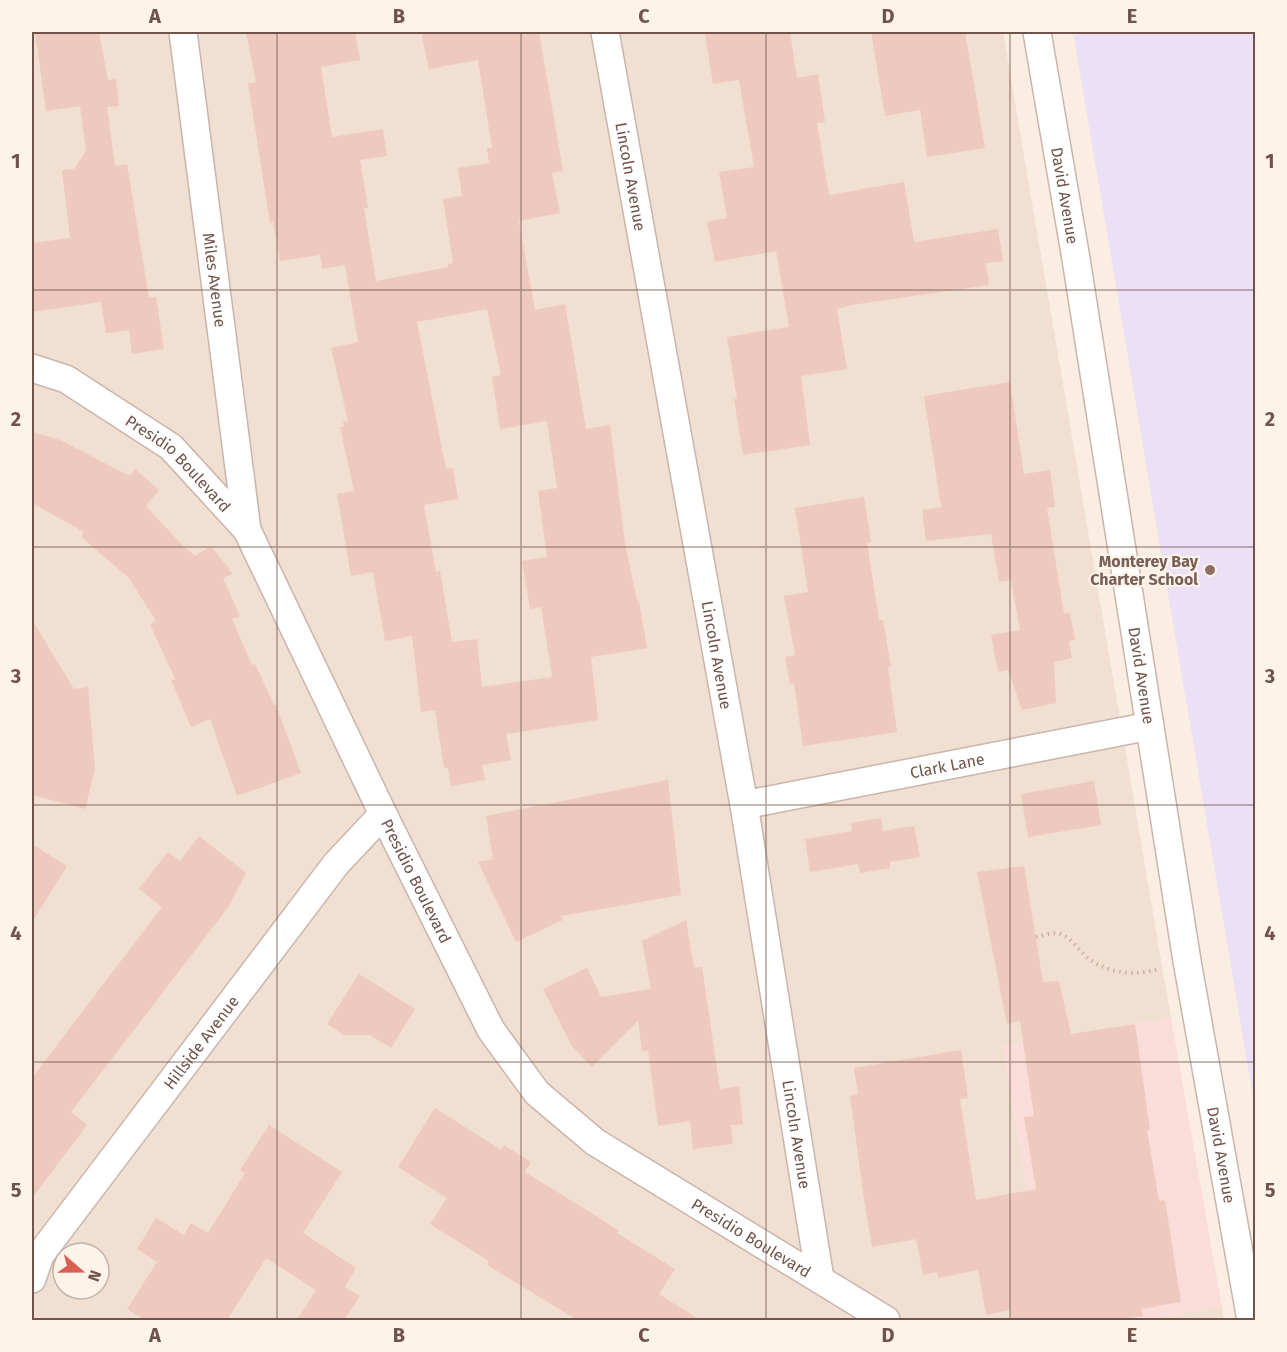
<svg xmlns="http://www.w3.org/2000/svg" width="1287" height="1352" viewBox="0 0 1287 1352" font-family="'Fira Sans',sans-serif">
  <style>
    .residential { fill: #f1dfd2; fill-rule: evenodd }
    .commercial { fill: #faddd8 }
    .education { fill: #ebe0f6 }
    .building { fill: #edcabd; fill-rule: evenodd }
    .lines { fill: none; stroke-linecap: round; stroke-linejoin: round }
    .street-casing { stroke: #cab5ab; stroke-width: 30 }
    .path { stroke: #d1ada1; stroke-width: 4; stroke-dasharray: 1.5 4.5; stroke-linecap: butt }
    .street { stroke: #fff; stroke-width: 27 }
    .grid { fill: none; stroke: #70544b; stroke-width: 1.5; stroke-opacity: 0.55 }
    .education-dot { fill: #8d6e63; stroke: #fdf3e9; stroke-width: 2 }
    .labels { text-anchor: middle; stroke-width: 4.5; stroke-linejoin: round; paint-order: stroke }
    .street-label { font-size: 16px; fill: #70544b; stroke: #fdf3e9 }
    .education-label { font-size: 16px; font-weight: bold; fill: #785e54; stroke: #fdf3e9; text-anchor: end }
    .neatline { fill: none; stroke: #70544b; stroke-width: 2 }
    .grid-label { font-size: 20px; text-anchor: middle; font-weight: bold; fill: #70544b }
  </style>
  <rect width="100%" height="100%" fill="#faeee3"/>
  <!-- residential -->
  <g class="residential">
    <path d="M32,32H1003L1171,1018L1003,1046L1050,1320H32ZM63,1253H99V1289H63Z"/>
    <path d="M1222,1307L1224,1320H1140Z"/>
  </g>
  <!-- commercial -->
  <path class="commercial" d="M1171,1018L1222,1307L1140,1320H1050L1003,1046Z"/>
  <!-- education -->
  <path class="education" d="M1073,32H1255V1108Z"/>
  <!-- building -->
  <g class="building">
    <path d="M35,32H99L108,80L116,79L119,106L107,107L115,166L127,164L149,298L156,297L164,349L132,354L129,330L106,333L101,302L32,312V243L70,238L62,170L74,169L86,151L80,106L46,111Z"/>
    <path d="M246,32H355L360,60L321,67L332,137L383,129L387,156L360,160L368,208H364L376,281L448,267V264L453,263L443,199L462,196L458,168L489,163L487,148H492L478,60L429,69L421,32H539L563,171L552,173L560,213L519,221L535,310L565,304L586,429L610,425L625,543L637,601H639L647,648L591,657L598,720L506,734L511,760L482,765L485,780L451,786L448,768H444L435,710L421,712L412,636L385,641L373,572L351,576L337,494L354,491L340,427H344L343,422L348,421L331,348L358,342L345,265L322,269L320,255L280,261L273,222L270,223L248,83L256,82ZM487,309L501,375L492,377L500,429L547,421L557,488L538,491L547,557L522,561L530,609L541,607L552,677L482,687L477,639L452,642L440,571L436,572L424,505L458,499L453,468L446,469L417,322Z"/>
    <path d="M724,32H790L797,78L818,74L825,122L817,123L829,195L904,182L914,242L998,229L1003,261L986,263L989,285L852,305L837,309L847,369L801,376L810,445L743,455L734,399H737L727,337L789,327L776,251L715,262L707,222L727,218L719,172L754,167L739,80L713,84L705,34Z"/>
    <path d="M871,32H965L985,148L927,157L920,110L885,116Z"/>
    <path d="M1010,382L1024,474L1050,470L1055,507L1047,508L1064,614L1070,613L1075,640L1069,641L1072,658L1054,662L1056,703L1022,710L1008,670L998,672L991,635L1020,630L1011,580L999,582L991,534L926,541L922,510L941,507L924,396Z"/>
    <path d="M32,432L60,440L130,476L135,469L159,490L146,506L181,544L195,556L211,546L233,574L223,578L240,616L232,619L252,665L255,664L274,705H276L301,773L237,796L210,719L191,727L171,680L175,679L150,624L156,621L129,578L81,537L84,532L32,503Z"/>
    <path d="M864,497L871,542L867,543L879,620H883L891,667H888L897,732L803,746L794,683L790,684L785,657L795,655L784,596L808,592L795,508Z"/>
    <path d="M32,620L74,689L88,687L95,768L85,809L32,795Z"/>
    <path d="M668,780L681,895L561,916L563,920L516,942L478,862L493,859L486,816Z"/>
    <path d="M1094,781L1101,825L1028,837L1021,794Z"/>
    <path d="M881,818L883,831L914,826L920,857L890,862V868L860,873L858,864L810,872L805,839L852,831L851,823Z"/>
    <path d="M199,836L246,873L229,906L71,1112L87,1125L32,1198V1078L162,907L139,889L168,852L180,861Z"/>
    <path d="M32,844L67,866L32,922Z"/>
    <path d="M1024,866L1043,982L1059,981L1071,1034L1135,1024L1150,1130H1147L1159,1201L1165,1200L1181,1302L1141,1309L1143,1316L1117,1320H1011L1010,1310L986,1315L978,1270L938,1278L937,1272L923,1275L916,1239L872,1247L864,1199L850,1096L858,1094L854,1068L961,1050L968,1098L960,1099L976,1200L1036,1189L1024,1117L1034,1116L1020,1021L1007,1024L977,872Z"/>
    <path d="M686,920L694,968L702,967L720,1089L739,1086L743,1124L731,1125L733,1144L693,1149L690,1121L658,1126L648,1050L642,1051L638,1021L592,1067L571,1045L543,989L587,968L601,997L651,989L642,941Z"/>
    <path d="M359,974L415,1009L391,1048L370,1035H344L327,1024Z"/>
    <path d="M435,1108L501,1150L504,1145L531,1162L525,1172L596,1216L619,1231L617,1233L675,1269L659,1294L700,1320H577L487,1265L489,1261L430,1224L447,1198L398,1167Z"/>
    <path d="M269,1125L342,1172L303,1233L356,1268L345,1287L360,1296L344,1320H297L316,1290L266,1258L227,1320H145L127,1309L157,1262L137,1249L156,1218L184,1235L191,1223L208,1233L245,1173L240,1170Z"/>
  </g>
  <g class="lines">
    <!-- street casing -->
    <g class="street-casing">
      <g id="street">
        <path id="s1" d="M183,32L247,530"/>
        <path id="s2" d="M605,32L744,805L820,1279"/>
        <path id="s3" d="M1037,32L1076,259L1187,961L1251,1320"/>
        <path id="s4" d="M32,368L66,379L171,447L247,530L383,814L491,1030L537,1093L595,1142L886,1320"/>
        <path id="s5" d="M744,805L1150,726"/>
        <path id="s6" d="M32,1279L40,1255L336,864L383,814"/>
      </g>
    </g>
    <!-- path -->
    <path class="path" d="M1036,937C1044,935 1055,931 1063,935C1073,940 1079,951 1088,958C1109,974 1135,976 1159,969"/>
    <!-- street -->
    <use href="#street" class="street"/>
  </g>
  <!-- grid -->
  <path class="grid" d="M277,32V1320M521,32V1320M766,32V1320M1010,32V1320M32,290H1256M32,547H1256M32,805H1256M32,1062H1256"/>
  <!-- markers -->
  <circle class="education-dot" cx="1210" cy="570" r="6"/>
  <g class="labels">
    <!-- street labels -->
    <g class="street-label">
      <text dy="6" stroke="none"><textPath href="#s2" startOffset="147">Lincoln Avenue</textPath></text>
      <text dy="6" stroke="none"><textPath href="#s3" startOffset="166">David Avenue</textPath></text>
      <text dy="6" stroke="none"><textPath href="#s1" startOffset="250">Miles Avenue</textPath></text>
      <text dy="6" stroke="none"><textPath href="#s4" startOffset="177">Presidio Boulevard</textPath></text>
      <text dy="6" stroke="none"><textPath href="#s2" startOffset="633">Lincoln Avenue</textPath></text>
      <text dy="6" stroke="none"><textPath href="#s3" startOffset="652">David Avenue</textPath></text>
      <text dy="6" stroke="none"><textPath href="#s5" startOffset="207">Clark Lane</textPath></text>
      <text dy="6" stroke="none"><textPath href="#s4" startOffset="663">Presidio Boulevard</textPath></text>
      <text dy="6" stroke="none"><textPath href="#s6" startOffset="292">Hillside Avenue</textPath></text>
      <text dy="6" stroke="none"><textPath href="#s2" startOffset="1119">Lincoln Avenue</textPath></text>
      <text dy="6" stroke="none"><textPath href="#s3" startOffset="1138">David Avenue</textPath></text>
      <text dy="6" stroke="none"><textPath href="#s4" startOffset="1167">Presidio Boulevard</textPath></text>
    </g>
    <!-- education labels -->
    <g class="education-label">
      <text x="1198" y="567">Monterey Bay<tspan x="1198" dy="18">Charter School</tspan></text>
    </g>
  </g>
  <!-- border -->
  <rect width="1287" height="1352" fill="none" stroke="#fdf3e9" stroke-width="66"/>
  <!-- north arrow -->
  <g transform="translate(81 1271) rotate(110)"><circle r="28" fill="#fdf3e9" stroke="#c5b3aa" stroke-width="1.5"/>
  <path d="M0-4.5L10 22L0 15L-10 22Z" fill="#da5e52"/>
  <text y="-9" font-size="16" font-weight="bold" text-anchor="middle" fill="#70544b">N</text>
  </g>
  <rect x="33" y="33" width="1221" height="1286" class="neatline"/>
  <g class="grid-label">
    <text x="155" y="23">A</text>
    <text x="399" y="23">B</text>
    <text x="644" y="23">C</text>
    <text x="888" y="23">D</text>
    <text x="1132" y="23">E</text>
    <text x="16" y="168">1</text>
    <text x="1270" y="168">1</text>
    <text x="16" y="426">2</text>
    <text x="1270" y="426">2</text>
    <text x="16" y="683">3</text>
    <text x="1270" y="683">3</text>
    <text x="16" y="940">4</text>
    <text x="1270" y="940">4</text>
    <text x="16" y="1197">5</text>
    <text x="1270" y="1197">5</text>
    <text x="155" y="1342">A</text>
    <text x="399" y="1342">B</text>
    <text x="644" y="1342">C</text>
    <text x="888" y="1342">D</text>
    <text x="1132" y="1342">E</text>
  </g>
</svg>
